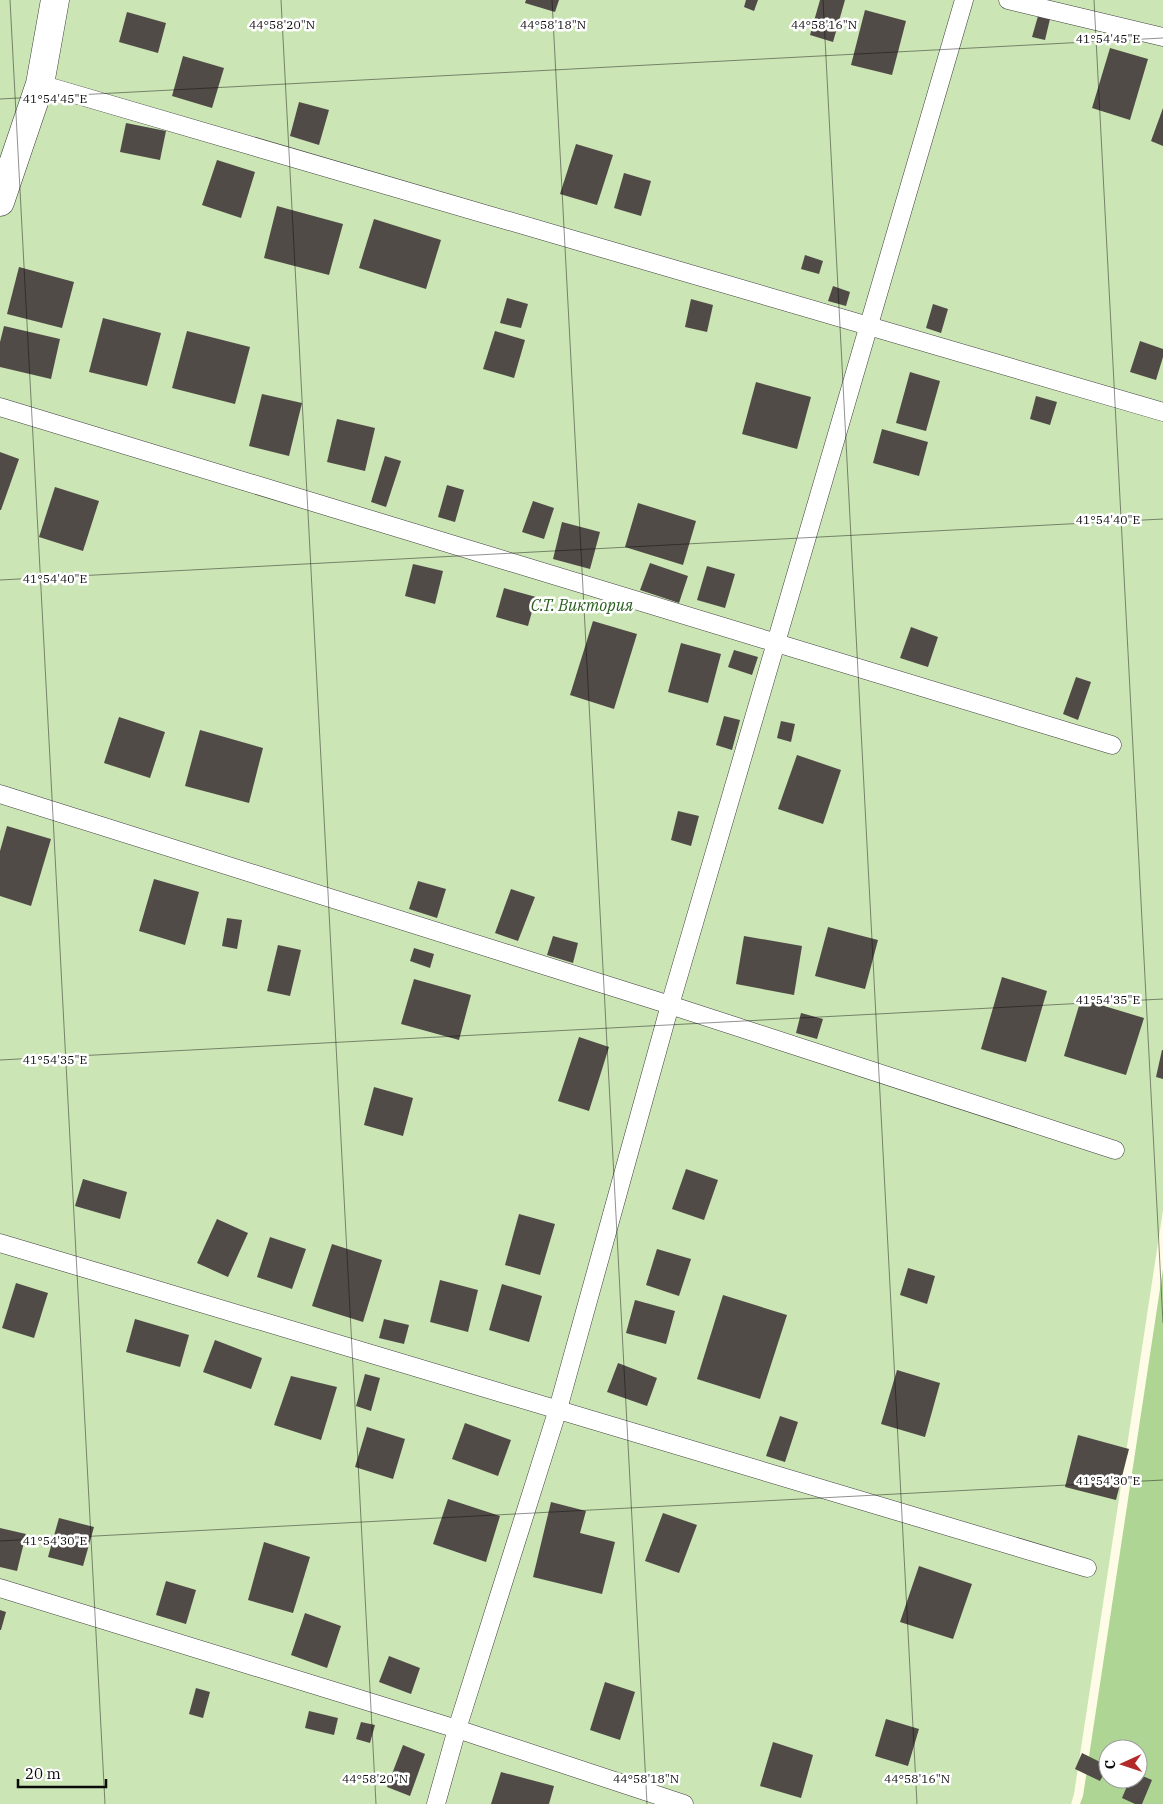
<svg xmlns="http://www.w3.org/2000/svg" width="1163" height="1804" viewBox="0 0 1163 1804" font-family="'IBM Plex Serif',serif">
  <style>
    .green { fill: #cbe5b4 }
    .forest { fill: #aed594; fill-rule: evenodd }
    .building { fill: #514b47 }
    .lines { fill: none; stroke-linecap: round; stroke-linejoin: round }
    .lane-casing { stroke: #3d3d3d; stroke-width: 19 }
    .street-casing { stroke: #3d3d3d; stroke-width: 29 }
    .lane { stroke: #fff; stroke-width: 18 }
    .street { stroke: #fff; stroke-width: 28 }
    .ticks { fill: none; stroke: #0a0a0a; stroke-width: 1; stroke-opacity: 0.45 }
    .labels { text-anchor: middle; stroke-width: 5; stroke-linejoin: round; paint-order: stroke }
    .park-label { font-size: 16px; font-style: italic; fill: #285d1e; stroke: #fff }
    .ticks-label { font-size: 12px; text-anchor: middle; fill: #0a0a0a; stroke: #fff; stroke-width: 5; stroke-linejoin: round; paint-order: stroke }
  </style>
  <rect width="100%" height="100%" fill="#fefbe7"/>
  <!-- green -->
  <path class="green" d="M0,0H1163V1210L1074,1794L1071,1804H0Z"/>
  <!-- forest -->
  <path class="forest" d="M1163,1269V1804H1080L1083,1796ZM1108,1749H1138V1779H1108Z"/>
  <!-- building -->
  <g class="building">
    <path d="M526,0H559L555,12L525,3Z"/>
    <path d="M746,0H758L754,11L744,7Z"/>
    <path d="M820,0H845L833,42L810,35Z"/>
    <path d="M865,10L906,21L892,75L851,65Z"/>
    <path d="M127,12L166,23L158,53L119,42Z"/>
    <path d="M1038,16L1050,19L1045,40L1032,37Z"/>
    <path d="M1110,48L1148,59L1130,120L1092,108Z"/>
    <path d="M183,56L224,68L212,108L172,96Z"/>
    <path d="M299,102L329,110L319,145L290,136Z"/>
    <path d="M1163,108V146L1151,141Z"/>
    <path d="M126,123L166,131L160,160L120,152Z"/>
    <path d="M576,144L613,155L597,205L560,194Z"/>
    <path d="M217,160L255,172L241,218L202,205Z"/>
    <path d="M624,173L651,181L641,216L614,208Z"/>
    <path d="M277,206L343,224L329,275L264,258Z"/>
    <path d="M374,219L441,240L426,289L359,268Z"/>
    <path d="M805,255L823,261L819,274L801,269Z"/>
    <path d="M19,267L74,282L62,328L7,314Z"/>
    <path d="M833,286L850,292L846,306L828,301Z"/>
    <path d="M507,298L528,304L521,328L500,323Z"/>
    <path d="M691,299L713,305L707,332L685,327Z"/>
    <path d="M933,304L948,309L941,333L926,328Z"/>
    <path d="M103,318L161,333L147,386L89,372Z"/>
    <path d="M4,326L60,339L51,379L0,367V342Z"/>
    <path d="M187,331L250,347L235,404L172,388Z"/>
    <path d="M495,331L525,340L514,378L483,369Z"/>
    <path d="M1140,341L1163,349V357L1156,380L1130,372Z"/>
    <path d="M910,372L940,381L926,431L896,423Z"/>
    <path d="M756,382L811,397L797,449L742,434Z"/>
    <path d="M262,394L302,403L289,456L249,446Z"/>
    <path d="M1036,396L1057,402L1050,425L1030,419Z"/>
    <path d="M337,419L375,428L365,471L327,462Z"/>
    <path d="M882,429L928,442L919,476L873,463Z"/>
    <path d="M0,452L19,459L1,510H0Z"/>
    <path d="M385,456L401,461L386,507L371,502Z"/>
    <path d="M447,485L464,490L455,522L438,517Z"/>
    <path d="M55,487L99,501L83,551L39,537Z"/>
    <path d="M533,501L554,508L544,539L522,532Z"/>
    <path d="M638,503L696,521L683,565L625,547Z"/>
    <path d="M562,522L600,532L590,569L553,559Z"/>
    <path d="M650,563L688,576L679,603L640,590Z"/>
    <path d="M413,564L443,571L435,604L405,596Z"/>
    <path d="M707,566L735,574L725,608L697,600Z"/>
    <path d="M504,588L536,597L528,626L496,617Z"/>
    <path d="M593,621L637,634L614,709L570,695Z"/>
    <path d="M911,627L938,637L928,667L900,658Z"/>
    <path d="M681,643L721,654L708,703L668,692Z"/>
    <path d="M734,650L758,657L752,675L728,667Z"/>
    <path d="M1076,677L1091,682L1078,720L1063,714Z"/>
    <path d="M724,716L740,720L732,750L716,745Z"/>
    <path d="M119,717L165,732L150,778L104,763Z"/>
    <path d="M781,721L795,724L791,742L777,738Z"/>
    <path d="M200,730L263,748L249,803L185,786Z"/>
    <path d="M797,755L841,770L823,824L778,809Z"/>
    <path d="M678,811L699,816L691,846L671,840Z"/>
    <path d="M7,826L51,839L31,906L0,896V851Z"/>
    <path d="M154,879L199,892L185,945L139,931Z"/>
    <path d="M418,881L446,889L437,918L409,909Z"/>
    <path d="M511,889L535,897L518,941L495,933Z"/>
    <path d="M227,918L242,920L237,949L222,946Z"/>
    <path d="M828,927L878,940L865,989L815,976Z"/>
    <path d="M553,936L578,943L573,963L547,955Z"/>
    <path d="M744,936L802,946L794,995L736,984Z"/>
    <path d="M278,945L301,950L290,996L267,991Z"/>
    <path d="M414,948L434,954L430,968L410,961Z"/>
    <path d="M1002,977L1047,991L1026,1062L981,1049Z"/>
    <path d="M414,979L471,995L459,1040L401,1024Z"/>
    <path d="M1081,999L1144,1018L1126,1075L1064,1056Z"/>
    <path d="M801,1013L823,1019L817,1039L796,1033Z"/>
    <path d="M579,1037L609,1047L589,1111L558,1101Z"/>
    <path d="M1162,1050H1163V1079L1156,1077Z"/>
    <path d="M374,1087L413,1098L403,1136L364,1125Z"/>
    <path d="M686,1169L718,1180L704,1220L672,1209Z"/>
    <path d="M83,1179L127,1192L120,1219L75,1206Z"/>
    <path d="M519,1214L555,1224L540,1275L505,1265Z"/>
    <path d="M217,1219L248,1233L228,1277L197,1263Z"/>
    <path d="M270,1237L306,1249L292,1289L257,1277Z"/>
    <path d="M332,1244L382,1260L363,1322L312,1306Z"/>
    <path d="M657,1249L691,1259L679,1296L646,1285Z"/>
    <path d="M908,1268L935,1276L927,1304L900,1295Z"/>
    <path d="M440,1280L478,1290L468,1332L430,1322Z"/>
    <path d="M16,1283L48,1293L34,1338L2,1328Z"/>
    <path d="M502,1284L542,1296L529,1342L489,1330Z"/>
    <path d="M723,1295L787,1315L760,1399L697,1379Z"/>
    <path d="M635,1300L675,1311L666,1344L626,1333Z"/>
    <path d="M135,1319L189,1335L180,1367L126,1352Z"/>
    <path d="M384,1319L409,1325L404,1344L379,1338Z"/>
    <path d="M215,1340L262,1358L251,1389L203,1372Z"/>
    <path d="M618,1363L657,1378L647,1406L607,1392Z"/>
    <path d="M897,1370L940,1383L925,1437L881,1424Z"/>
    <path d="M365,1374L380,1378L371,1411L356,1406Z"/>
    <path d="M291,1376L337,1387L321,1440L274,1425Z"/>
    <path d="M780,1416L798,1422L785,1462L766,1456Z"/>
    <path d="M465,1423L511,1440L498,1476L452,1459Z"/>
    <path d="M367,1427L405,1439L393,1479L355,1467Z"/>
    <path d="M1078,1435L1129,1449L1116,1500L1065,1487Z"/>
    <path d="M448,1499L500,1516L486,1562L433,1544Z"/>
    <path d="M551,1502L586,1511L580,1533L615,1542L602,1594L533,1577Z"/>
    <path d="M663,1513L697,1525L679,1573L645,1561Z"/>
    <path d="M59,1518L94,1527L83,1566L48,1557Z"/>
    <path d="M0,1528L26,1534L17,1571L0,1567Z"/>
    <path d="M264,1542L310,1557L293,1613L248,1600Z"/>
    <path d="M919,1566L972,1584L953,1639L900,1622Z"/>
    <path d="M166,1581L196,1590L186,1624L156,1615Z"/>
    <path d="M0,1610L6,1612L1,1630H0Z"/>
    <path d="M305,1613L341,1626L327,1668L291,1655Z"/>
    <path d="M389,1656L420,1668L411,1694L379,1682Z"/>
    <path d="M605,1682L635,1692L620,1740L590,1730Z"/>
    <path d="M196,1688L210,1692L203,1718L189,1714Z"/>
    <path d="M309,1711L338,1718L334,1735L305,1728Z"/>
    <path d="M886,1719L919,1729L908,1766L875,1756Z"/>
    <path d="M361,1722L375,1725L370,1743L356,1739Z"/>
    <path d="M773,1742L813,1755L801,1798L760,1786Z"/>
    <path d="M403,1745L425,1754L410,1796L387,1787Z"/>
    <path d="M1082,1753L1108,1766L1100,1781L1075,1769Z"/>
    <path d="M501,1772L554,1786L549,1804H491Z"/>
    <path d="M1138,1774L1152,1780L1142,1804H1135L1122,1798L1130,1779H1138Z"/>
  </g>
  <g class="lines">
    <!-- lane casing -->
    <g class="lane-casing">
      <g id="lane">
        <path d="M1008,0L1163,37"/>
        <path d="M40,84L1163,412"/>
        <path d="M0,407L1112,745"/>
        <path d="M0,794L670,1005L1115,1150"/>
        <path d="M0,1243L1087,1568"/>
        <path d="M0,1588L457,1729L684,1804"/>
        <path d="M436,1804L457,1729L558,1409L670,1005L964,0"/>
      </g>
    </g>
    <!-- street casing -->
    <g class="street-casing">
      <path id="street" d="M0,202L40,84L55,0"/>
    </g>
    <!-- lane -->
    <use href="#lane" class="lane"/>
    <!-- street -->
    <use href="#street" class="street"/>
  </g>
  <!-- ticks -->
  <path class="ticks" d="M10,0L105,1804M281,0L376,1804M552,0L647,1804M823,0L917,1804M1094,0L1163,1323M0,99L1163,38M0,580L1163,519M0,1060L1163,999M0,1541L1163,1480"/>
  <g class="labels">
    <!-- park labels -->
    <g class="park-label">
      <text x="582" y="611">С.Т. Виктория</text>
    </g>
  </g>
  <g class="ticks-label">
    <text x="282" y="29">44°58'20"N</text>
    <text x="553" y="29">44°58'18"N</text>
    <text x="824" y="29">44°58'16"N</text>
    <text x="1108" y="43">41°54'45"E</text>
    <text x="55" y="103">41°54'45"E</text>
    <text x="1108" y="524">41°54'40"E</text>
    <text x="55" y="583">41°54'40"E</text>
    <text x="1108" y="1004">41°54'35"E</text>
    <text x="55" y="1064">41°54'35"E</text>
    <text x="1108" y="1485">41°54'30"E</text>
    <text x="55" y="1545">41°54'30"E</text>
    <text x="375" y="1783">44°58'20"N</text>
    <text x="646" y="1783">44°58'18"N</text>
    <text x="917" y="1783">44°58'16"N</text>
  </g>
  <!-- north arrow -->
  <g transform="translate(1123 1764) rotate(267)"><circle r="24" fill="#ffffff" stroke="#9d9d9d"/>
  <path d="M0-4L9 19L0 12L-9 19Z" fill="#b22a29"/>
  <text y="-8" font-size="14" font-weight="bold" text-anchor="middle" fill="#0a0a0a">С</text>
  </g>
  <!-- scale -->
  <path d="M18 1779v8h88v-8" fill="none" stroke="#0a0a0a" stroke-width="2.5"/>
  <text x="25" y="1779" font-size="15" fill="#0a0a0a" stroke="#ffffff" stroke-width="4" paint-order="stroke">20 m</text>
</svg>
